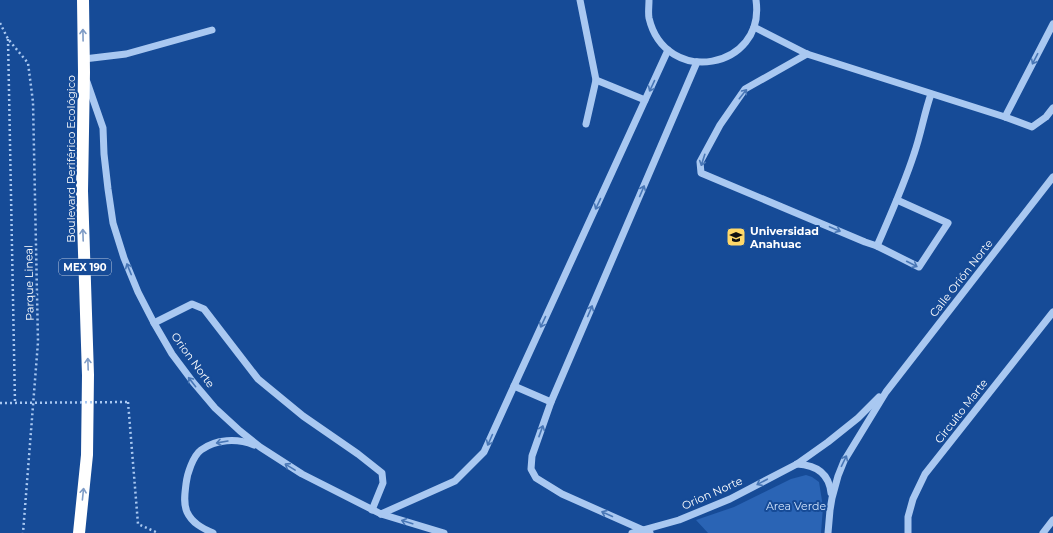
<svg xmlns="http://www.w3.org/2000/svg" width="1053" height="533" viewBox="0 0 1053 533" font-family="Montserrat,sans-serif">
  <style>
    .green { fill: #2a64b5 }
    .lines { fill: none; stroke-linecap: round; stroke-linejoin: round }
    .path { stroke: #a9c8f1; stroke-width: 2.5; stroke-dasharray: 2 3; stroke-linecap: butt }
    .minor { stroke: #a9c8f1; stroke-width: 7 }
    .highway { stroke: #fff; stroke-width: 12 }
    .path-bridge { stroke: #a9c8f1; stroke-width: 2.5; stroke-dasharray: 2 3; stroke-linecap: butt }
    .oneway { stroke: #7f9cc6 }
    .oneway2 { stroke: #4977b6 }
    .labels { text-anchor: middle; stroke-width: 4; stroke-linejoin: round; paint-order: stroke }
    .shield { fill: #164b97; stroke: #b9c9e0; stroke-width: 1 }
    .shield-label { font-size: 10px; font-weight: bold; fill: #fff }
    .street-label { font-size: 11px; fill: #fff; stroke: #164b97 }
    .poi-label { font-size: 11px; font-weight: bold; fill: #fff; stroke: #164b97; text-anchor: start }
    .park-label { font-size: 11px; fill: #d0e3fc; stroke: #164b97 }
  </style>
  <rect width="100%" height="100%" fill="#164b97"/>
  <!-- green -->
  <path class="green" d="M806,475L812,477L819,482L823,507L821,533H708L696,520L734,507L791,479Z"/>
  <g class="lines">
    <!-- path -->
    <g class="path">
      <path d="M0,23L8,39L28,63L33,102L38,342L23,533"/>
      <path d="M8,39L15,403"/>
      <path d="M128,402L138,524L158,533"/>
    </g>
    <!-- minor -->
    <g class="minor">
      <path d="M580,0L596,80L586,124"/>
      <path d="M649,0C649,6 648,13 649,18C665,87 766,70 756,0"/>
      <path d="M754,27L807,54L1005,117L1032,127L1046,117L1053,108"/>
      <path d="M807,54L745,89L720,125L700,162L701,173L865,242L877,246L919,267L948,223L897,200"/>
      <path d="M84,59L126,54L212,30"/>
      <path d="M596,80L645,100"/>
      <path d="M87,82L103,128L104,154L108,189L113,223L124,258L138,292L154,323L172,354L193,382L215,408L240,431L260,447L302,474L381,514L444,533"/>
      <path d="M1005,117L1053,24"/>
      <path d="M877,246C890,216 904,185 914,154C921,134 924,114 931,94"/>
      <path d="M154,323L192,304L204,309L258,379L303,416L358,454L382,473L383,483L372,510"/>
      <path d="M514,386L551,402"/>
      <path d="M797,464C816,465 829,473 831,493"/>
      <path d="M381,514L455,481L484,452L514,386L668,50"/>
      <path d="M213,533C202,528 192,523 187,512C183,503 185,493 186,484C187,474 193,456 201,450C216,439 237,438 254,445"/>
      <path d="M632,533L679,520L730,499L797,464L828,442L858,418L879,397"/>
      <path d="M650,533L643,530L562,494L536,478L531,469L532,456L551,402L697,62"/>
      <path d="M828,533L830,510L832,498L838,476L844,461L886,392L1053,177"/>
      <path d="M908,533V517L913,499L925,474L1053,312"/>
      <path d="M1043,533L1053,520"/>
    </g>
    <!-- highway -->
    <path class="highway" d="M79,533L87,455L88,375L82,191L84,72L83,0"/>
    <!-- path-bridge -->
    <path class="path-bridge" d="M0,403L128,402"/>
  </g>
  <!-- one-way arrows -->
  <defs><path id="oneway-shaft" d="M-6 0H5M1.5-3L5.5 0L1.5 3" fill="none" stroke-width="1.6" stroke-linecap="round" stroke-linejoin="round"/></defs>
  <g class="oneway">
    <use href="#oneway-shaft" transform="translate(83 35) rotate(-91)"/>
    <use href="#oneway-shaft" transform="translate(83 235) rotate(-92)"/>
    <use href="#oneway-shaft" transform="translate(88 364) rotate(-92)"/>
    <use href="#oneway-shaft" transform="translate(83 494) rotate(-84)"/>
  </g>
  <g class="oneway2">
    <use href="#oneway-shaft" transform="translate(1035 59) rotate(117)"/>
    <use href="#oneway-shaft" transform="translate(652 86) rotate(115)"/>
    <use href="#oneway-shaft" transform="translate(743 94) rotate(-51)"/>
    <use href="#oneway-shaft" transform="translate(703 160) rotate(108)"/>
    <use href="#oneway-shaft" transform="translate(642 191) rotate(-67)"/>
    <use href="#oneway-shaft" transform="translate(598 204) rotate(115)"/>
    <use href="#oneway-shaft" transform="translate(835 229) rotate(23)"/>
    <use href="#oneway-shaft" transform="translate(912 264) rotate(27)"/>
    <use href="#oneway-shaft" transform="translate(129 269) rotate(-112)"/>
    <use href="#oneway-shaft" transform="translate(590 311) rotate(-67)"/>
    <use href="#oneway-shaft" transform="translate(543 322) rotate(115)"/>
    <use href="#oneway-shaft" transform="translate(192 382) rotate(-128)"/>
    <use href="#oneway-shaft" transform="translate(541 431) rotate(-70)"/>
    <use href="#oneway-shaft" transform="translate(490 440) rotate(114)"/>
    <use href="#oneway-shaft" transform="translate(222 442) rotate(170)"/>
    <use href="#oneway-shaft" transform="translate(844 461) rotate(-64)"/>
    <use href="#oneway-shaft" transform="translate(290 467) rotate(-149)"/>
    <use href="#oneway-shaft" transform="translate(762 482) rotate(152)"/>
    <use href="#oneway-shaft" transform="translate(607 514) rotate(-156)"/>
    <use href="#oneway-shaft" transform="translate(407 522) rotate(-163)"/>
  </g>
  <!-- icons -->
  <defs>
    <g id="university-square" transform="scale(1)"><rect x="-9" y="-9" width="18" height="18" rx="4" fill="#ffd869" stroke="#164b97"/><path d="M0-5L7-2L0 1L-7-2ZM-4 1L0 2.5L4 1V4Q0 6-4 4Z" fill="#111"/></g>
  </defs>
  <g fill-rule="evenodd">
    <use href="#university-square" x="736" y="237"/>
  </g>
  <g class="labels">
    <!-- shield labels -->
    <rect class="shield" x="59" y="259" width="52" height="16" rx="3"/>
    <g class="shield-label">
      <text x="85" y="271">MEX 190</text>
    </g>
    <!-- street labels -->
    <g class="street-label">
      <text transform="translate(71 159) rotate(-90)" y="4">Boulevard Periférico Ecológico</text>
      <text transform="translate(961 278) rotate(-52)" y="4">Calle Orión Norte</text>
      <text transform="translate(29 283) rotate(-91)" y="4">Parque Lineal</text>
      <text transform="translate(193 360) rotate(54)" y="4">Orion Norte</text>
      <text transform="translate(961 411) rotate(-52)" y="4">Circuito Marte</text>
      <text transform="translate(712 493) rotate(-24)" y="4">Orion Norte</text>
    </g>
    <!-- poi labels -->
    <g class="poi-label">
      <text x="750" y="235">Universidad<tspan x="750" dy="13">Anahuac</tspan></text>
    </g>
    <!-- park labels -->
    <g class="park-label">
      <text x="796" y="510">Area Verde</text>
    </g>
  </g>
</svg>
